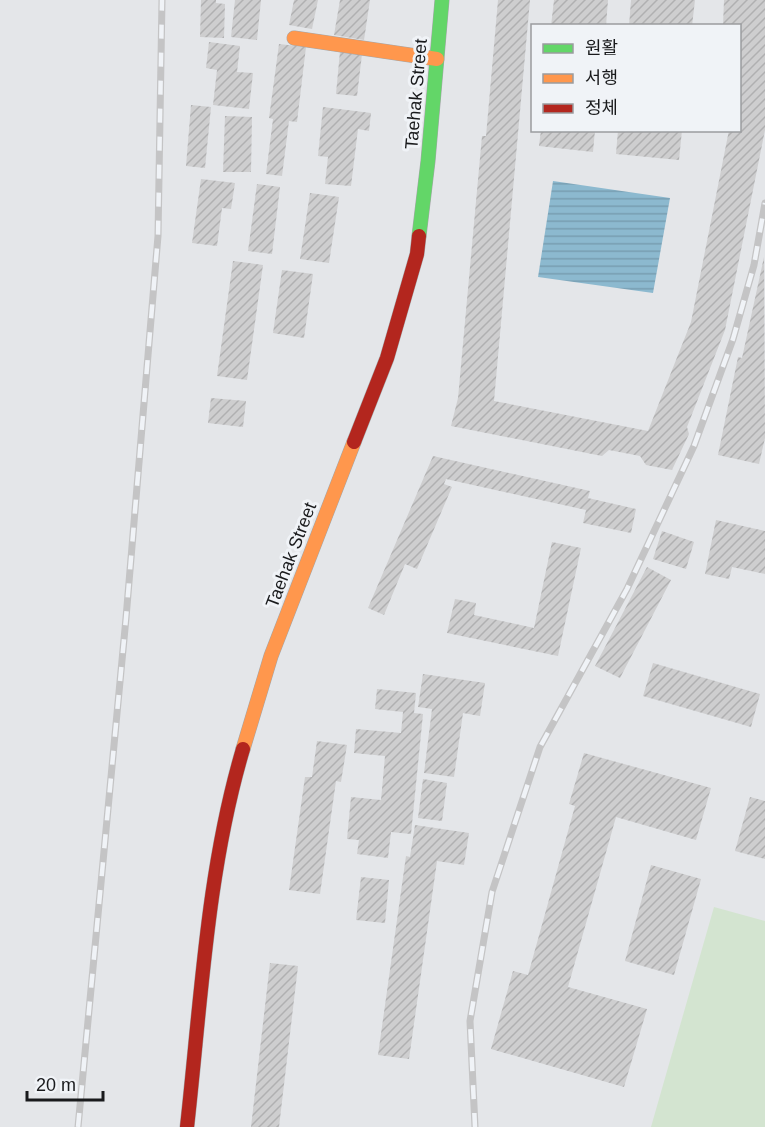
<svg xmlns="http://www.w3.org/2000/svg" width="765" height="1127" viewBox="0 0 765 1127" font-family="Helvetica,'Noto Sans KR',sans-serif">
  <style>
    .pitch { fill: #d3e4d0 }
    .water { fill: url(#water-rules) }
    .building { fill: url(#building-hatch) }
    .lines { fill: none; stroke-linecap: round; stroke-linejoin: round }
    .fast-casing { stroke: #a4a6a8; stroke-width: 15 }
    .slow-casing { stroke: #a4a6a8; stroke-width: 15 }
    .jam-casing { stroke: #a4a6a8; stroke-width: 15 }
    .fast { stroke: #63d668; stroke-width: 14 }
    .slow { stroke: #ff974d; stroke-width: 14 }
    .jam { stroke: #b3261e; stroke-width: 14 }
    .rail-casing { stroke: #c4c4c5; stroke-width: 7 }
    .rail { stroke: #f0f3f7; stroke-width: 4.5; stroke-dasharray: 14; stroke-linecap: butt }
    .labels { text-anchor: middle; stroke-width: 6; stroke-linejoin: round; paint-order: stroke }
    .street-label { font-size: 18px; fill: #191a1c; stroke: #f0f3f7 }
  </style>
  <defs>
    <pattern id="water-rules" width="6" height="5" patternUnits="userSpaceOnUse" patternTransform="scale(1.5)"><rect width="6" height="5" fill="#8cb9cf"/><path d="M0 2.5h6" fill="none" stroke="#789eb1"/></pattern>
    <pattern id="building-hatch" width="6" height="6" patternUnits="userSpaceOnUse" patternTransform="scale(1.5)"><rect width="6" height="6" fill="#cececf"/><path d="M-1 1l2-2M0 6l6-6M5 7l2-2" fill="none" stroke="#b0b0b1"/></pattern>
  </defs>
  <rect width="100%" height="100%" fill="#e4e6e9"/>
  <!-- pitch -->
  <path class="pitch" d="M714,907L765,921V1127H651Z"/>
  <!-- water -->
  <path class="water" d="M553,181L670,198L653,293L538,277Z"/>
  <!-- building -->
  <g class="building">
    <path d="M201,0H216V3L225,4L224,38L200,37Z"/>
    <path d="M235,0H261L257,40L231,37Z"/>
    <path d="M294,0H318L312,29L289,25Z"/>
    <path d="M340,0H370L364,40L334,35Z"/>
    <path d="M498,0H530L494,401L648,431L691,322L729,130H740V26H723L724,0H765V130L725,330L687,427L689,434L672,470L646,465L640,456L609,450L602,456L451,426L458,398L482,136H486Z"/>
    <path d="M554,0H608L606,26H551Z"/>
    <path d="M631,0H695L692,26H629Z"/>
    <path d="M209,42L240,46L237,72L253,73L249,109L213,105L217,70L206,68Z"/>
    <path d="M279,44L306,47L297,122L289,121L282,176L266,174L273,119L269,118Z"/>
    <path d="M340,51L362,54L357,96L336,94Z"/>
    <path d="M191,105L211,107L205,168L186,166Z"/>
    <path d="M323,107L371,113L369,131L358,129L351,186L325,184L328,157L318,156Z"/>
    <path d="M225,116L252,117L251,172H223Z"/>
    <path d="M541,130H595L593,152L539,146Z"/>
    <path d="M618,130H682L679,160L616,154Z"/>
    <path d="M201,179L235,183L231,209L222,208L217,246L192,243Z"/>
    <path d="M257,184L280,187L272,254L248,251Z"/>
    <path d="M310,193L339,197L329,263L300,259Z"/>
    <path d="M764,257L765,438L759,464L718,455L738,357L742,358Z"/>
    <path d="M233,261L263,265L247,380L217,376Z"/>
    <path d="M282,270L313,274L304,338L273,333Z"/>
    <path d="M211,398L246,401L243,427L208,423Z"/>
    <path d="M433,456L590,491L588,498L636,509L631,533L583,523L586,510L446,479L444,484L452,487L417,569L405,564L384,615L368,608Z"/>
    <path d="M716,520L765,531V574L732,567L729,579L705,574Z"/>
    <path d="M662,531L694,542L686,569L653,559Z"/>
    <path d="M552,542L581,548L558,656L447,633L455,599L476,603L474,615L534,628Z"/>
    <path d="M647,567L671,580L620,678L595,666Z"/>
    <path d="M653,663L760,694L751,727L643,696Z"/>
    <path d="M423,674L485,683L480,716L463,713L454,777L424,773L432,709L418,707Z"/>
    <path d="M377,689L416,693L414,713L423,714L411,834L391,832L388,858L357,854L359,840L347,839L351,797L381,800L385,756L354,753L356,729L401,733L403,712L375,709Z"/>
    <path d="M317,741L347,745L341,782L336,781L320,894L289,890L305,777H312Z"/>
    <path d="M584,753L711,788L696,840L616,817L568,987L647,1009L624,1087L491,1049L513,971L528,975L575,806L569,804Z"/>
    <path d="M423,779L447,783L442,821L418,818Z"/>
    <path d="M750,797L765,801V859L735,851Z"/>
    <path d="M415,825L469,833L464,865L437,861L409,1059L378,1055L406,856L410,857Z"/>
    <path d="M651,865L701,879L674,975L625,961Z"/>
    <path d="M361,877L389,880L385,923L356,920Z"/>
    <path d="M270,963L298,966L279,1127H251Z"/>
  </g>
  <g class="lines">
    <!-- fast casing -->
    <g class="fast-casing">
      <path id="fast" d="M419,236L428,161L442,0"/>
    </g>
    <!-- slow casing -->
    <g class="slow-casing">
      <g id="slow">
        <path d="M294,38L437,59"/>
        <path d="M243,749L271,656L354,442"/>
      </g>
    </g>
    <!-- jam casing -->
    <g class="jam-casing">
      <g id="jam">
        <path d="M354,442L387,358L417,254L419,236"/>
        <path d="M187,1127C201,1002 207,870 243,749"/>
      </g>
    </g>
    <!-- fast -->
    <use href="#fast" class="fast"/>
    <!-- slow -->
    <use href="#slow" class="slow"/>
    <!-- jam -->
    <use href="#jam" class="jam"/>
    <!-- rail casing -->
    <g class="rail-casing">
      <g id="rail">
        <path d="M78,1127L126,618L158,236L162,0"/>
        <path d="M475,1127L470,1021L492,892L540,747L627,589L694,446L733,339L754,265L765,203"/>
      </g>
    </g>
    <!-- rail -->
    <use href="#rail" class="rail"/>
  </g>
  <g class="labels">
    <!-- street labels -->
    <g class="street-label">
      <text transform="translate(416 94) rotate(-85)" y="6">Taehak Street</text>
      <text transform="translate(291 555) rotate(-69)" y="6">Taehak Street</text>
    </g>
  </g>
  <!-- legend -->
  <rect x="531" y="24" width="210" height="108" fill="#f0f3f7" stroke="#9a9c9f" stroke-width="1.5"/>
  <rect x="543" y="44" width="30" height="9" fill="#63d668" stroke="#9a9c9f" stroke-width="1.5"/>
  <text x="585" y="54" font-size="18" fill="#191a1c">원활</text>
  <rect x="543" y="74" width="30" height="9" fill="#ff974d" stroke="#9a9c9f" stroke-width="1.5"/>
  <text x="585" y="84" font-size="18" fill="#191a1c">서행</text>
  <rect x="543" y="104" width="30" height="9" fill="#b3261e" stroke="#9a9c9f" stroke-width="1.5"/>
  <text x="585" y="114" font-size="18" fill="#191a1c">정체</text>
  <!-- scale -->
  <path d="M27 1091v9h76v-9" fill="none" stroke="#191a1c" stroke-width="3"/>
  <text x="36" y="1091" font-size="18" fill="#191a1c" stroke="#f0f3f7" stroke-width="4.5" paint-order="stroke">20 m</text>
</svg>
